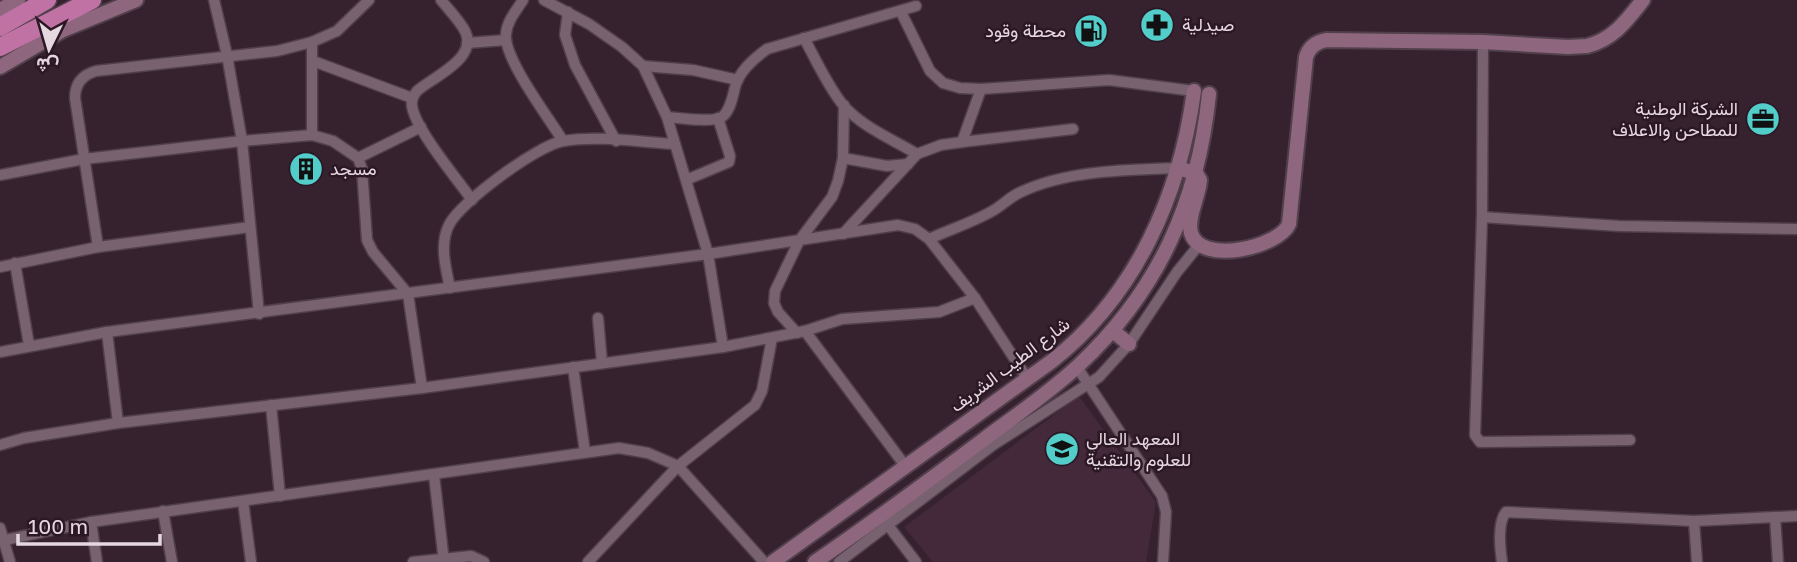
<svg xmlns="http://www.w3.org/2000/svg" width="1797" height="562" viewBox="0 0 1797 562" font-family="'Golos Text',Vazirmatn,sans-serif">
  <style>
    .built { fill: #432939 }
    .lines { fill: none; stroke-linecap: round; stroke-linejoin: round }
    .street-casing { stroke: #51404b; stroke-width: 13 }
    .secondary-casing { stroke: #51404b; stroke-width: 18 }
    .highway-casing { stroke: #51404b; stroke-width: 21 }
    .street { stroke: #796270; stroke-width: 10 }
    .secondary { stroke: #8e677f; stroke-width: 14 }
    .highway { stroke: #bf72a3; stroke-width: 18 }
    .labels { text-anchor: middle; stroke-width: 5; stroke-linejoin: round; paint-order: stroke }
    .poi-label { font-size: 18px; fill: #e6d8e0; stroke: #2b1824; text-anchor: start }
    .street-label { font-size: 18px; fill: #e6d8e0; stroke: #2b1824 }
  </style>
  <rect width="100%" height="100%" fill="#35222e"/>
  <!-- built -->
  <path class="built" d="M1079,396L1156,502L1146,562H933L904,527Z"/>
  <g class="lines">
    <!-- street casing -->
    <g class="street-casing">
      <g id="street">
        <path d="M214,0L227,55L242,141L259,314"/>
        <path d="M441,0C449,10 459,20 465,31C479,58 433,77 417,91C413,96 411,100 412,106C415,129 458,180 472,200"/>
        <path d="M523,0C516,11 507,21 506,34C503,58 549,118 563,141"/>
        <path d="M544,0L589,24L622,47L643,66L667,117L708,254L723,347"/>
        <path d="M568,12L565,35L575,65L616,141"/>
        <path d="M901,12L930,71L943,83L960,88L981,89L1109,80L1194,91"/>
        <path d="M804,38C816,60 827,85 843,105C862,127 892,139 917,154"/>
        <path d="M1483,42L1482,217L1475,435L1480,442L1630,440"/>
        <path d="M467,43L506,40"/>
        <path d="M313,61L412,98"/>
        <path d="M643,66L693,70L738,80"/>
        <path d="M667,117C679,118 712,123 722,117C732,110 733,91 737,81C744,67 755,58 767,49L916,6"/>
        <path d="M312,135V42"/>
        <path d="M962,142L1073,129"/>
        <path d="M358,158L421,127"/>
        <path d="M843,158L887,166L908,164"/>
        <path d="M0,175L84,159L242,141L312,135L333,141L358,158L362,169L367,240L373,252L408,294L422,388"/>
        <path d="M686,180L729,162L730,156L718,118"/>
        <path d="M1482,217L1619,226L1797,229"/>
        <path d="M843,234L917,154L941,145L962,142L981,89"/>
        <path d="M929,239C951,229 974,222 994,210C1004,204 1011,196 1021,192C1068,170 1127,170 1177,168"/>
        <path d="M98,247L75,98C75,84 82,75 96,71L277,51L312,42L337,31L369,0"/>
        <path d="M15,263L29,345"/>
        <path d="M0,267L98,247L250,227"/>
        <path d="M450,288C446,269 439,244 449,225C459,203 538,145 563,141C598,135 639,142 675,144"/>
        <path d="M598,318L602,363"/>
        <path d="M805,331L906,467"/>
        <path d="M107,332L118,423"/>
        <path d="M797,333L778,312L774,303L775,291L799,241L832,197L838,181L843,158L844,105"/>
        <path d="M0,352L107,332L708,254L898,225L915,229L929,239L975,298L1027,378"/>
        <path d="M573,367L585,452"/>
        <path d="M1077,367L1162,496L1166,512L1163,562"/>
        <path d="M271,405L280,496"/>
        <path d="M0,445L24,438L118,423L422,388L723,347L805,331L842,319L939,312L975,298"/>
        <path d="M434,475L444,562"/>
        <path d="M243,501L251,562"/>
        <path d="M163,511L172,562"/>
        <path d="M1775,517L1778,562"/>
        <path d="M1694,521L1697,562"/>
        <path d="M91,522L97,562"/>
        <path d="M887,524L916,562"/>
        <path d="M0,528L10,562"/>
        <path d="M0,541L91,522L619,448L648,453L678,466L764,562"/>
        <path d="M413,562L471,556L484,562"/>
        <path d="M588,562L678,466L755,405L762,391L772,338"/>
        <path d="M839,562L993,445L1099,377L1129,344L1177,272L1199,245"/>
        <path d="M1502,562C1500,548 1497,523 1506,512L1694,521L1797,516"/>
      </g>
    </g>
    <!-- secondary casing -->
    <g class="secondary-casing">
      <g id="secondary">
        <path d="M0,10L18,0"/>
        <path d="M0,67L63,30L136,0"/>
        <path d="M1177,168L1196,173L1200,180C1199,196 1187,217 1191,233C1201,266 1279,247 1289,224L1306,57C1309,47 1316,42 1326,40L1483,42L1568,47L1587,46C1614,39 1627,20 1643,0"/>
        <path d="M1113,331L1129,344"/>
        <path d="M773,562L1052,361C1136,295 1180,195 1194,91"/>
        <path d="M815,562C872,523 927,482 983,440C1015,416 1049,393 1079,365C1159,290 1198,202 1209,94"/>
      </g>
    </g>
    <!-- highway casing -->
    <g class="highway-casing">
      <g id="highway">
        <path d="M0,27L47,0"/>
        <path d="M0,47L92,0"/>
      </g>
    </g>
    <!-- street -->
    <use href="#street" class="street"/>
    <!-- secondary -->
    <use href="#secondary" class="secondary"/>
    <!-- highway -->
    <use href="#highway" class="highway"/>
  </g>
  <!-- icons -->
  <defs>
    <g id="pharmacy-disc" transform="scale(1.75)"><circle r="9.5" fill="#53cdc9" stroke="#2b1824"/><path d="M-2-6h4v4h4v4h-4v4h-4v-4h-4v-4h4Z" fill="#111"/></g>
    <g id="fuel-disc" transform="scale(1.75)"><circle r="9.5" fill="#53cdc9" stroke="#2b1824"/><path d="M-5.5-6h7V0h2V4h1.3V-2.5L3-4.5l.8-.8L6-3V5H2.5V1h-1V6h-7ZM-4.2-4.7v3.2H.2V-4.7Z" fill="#111"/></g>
    <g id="office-disc" transform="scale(1.75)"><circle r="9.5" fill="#53cdc9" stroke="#2b1824"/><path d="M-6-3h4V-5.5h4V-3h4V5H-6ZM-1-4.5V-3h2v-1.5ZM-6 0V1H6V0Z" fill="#111"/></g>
    <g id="building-disc" transform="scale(1.75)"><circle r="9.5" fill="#53cdc9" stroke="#2b1824"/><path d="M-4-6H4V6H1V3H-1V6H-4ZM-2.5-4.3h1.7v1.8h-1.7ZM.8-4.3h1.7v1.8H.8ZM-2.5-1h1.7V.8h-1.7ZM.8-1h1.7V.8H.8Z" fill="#111"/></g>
    <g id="university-disc" transform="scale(1.75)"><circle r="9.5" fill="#53cdc9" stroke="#2b1824"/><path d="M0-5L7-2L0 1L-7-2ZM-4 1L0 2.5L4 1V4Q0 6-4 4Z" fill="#111"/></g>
  </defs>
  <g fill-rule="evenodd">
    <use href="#pharmacy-disc" x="1157" y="25"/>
    <use href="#fuel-disc" x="1091" y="31"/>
    <use href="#office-disc" x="1763" y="119"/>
    <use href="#building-disc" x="306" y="169"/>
    <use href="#university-disc" x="1062" y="449"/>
  </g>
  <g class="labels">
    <!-- poi labels -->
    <g class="poi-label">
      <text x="1182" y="31">صيدلية</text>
      <text x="1066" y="37" text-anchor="end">محطة وقود</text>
      <text x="1738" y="115" text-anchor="end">الشركة الوطنية<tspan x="1738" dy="21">للمطاحن والاعلاف</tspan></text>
      <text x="330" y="175">مسجد</text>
      <text x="1086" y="445">المعهد العالي<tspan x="1086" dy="21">للعلوم والتقنية</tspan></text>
    </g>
    <!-- street labels -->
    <g class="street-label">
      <text transform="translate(1010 365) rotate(-37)" y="6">شارع الطيب الشريف</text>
    </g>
  </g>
  <!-- north arrow -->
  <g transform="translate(49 49) rotate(185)" stroke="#2b1824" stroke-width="5" paint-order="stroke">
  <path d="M0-5L12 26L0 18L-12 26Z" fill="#e6d8e0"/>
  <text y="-10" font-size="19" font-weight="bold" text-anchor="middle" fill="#e6d8e0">ش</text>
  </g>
  <!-- scale -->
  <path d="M18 534v10h142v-10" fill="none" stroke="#e6d8e0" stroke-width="3.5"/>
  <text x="28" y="534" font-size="21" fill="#e6d8e0" stroke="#2b1824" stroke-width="5" paint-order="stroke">100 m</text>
</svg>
